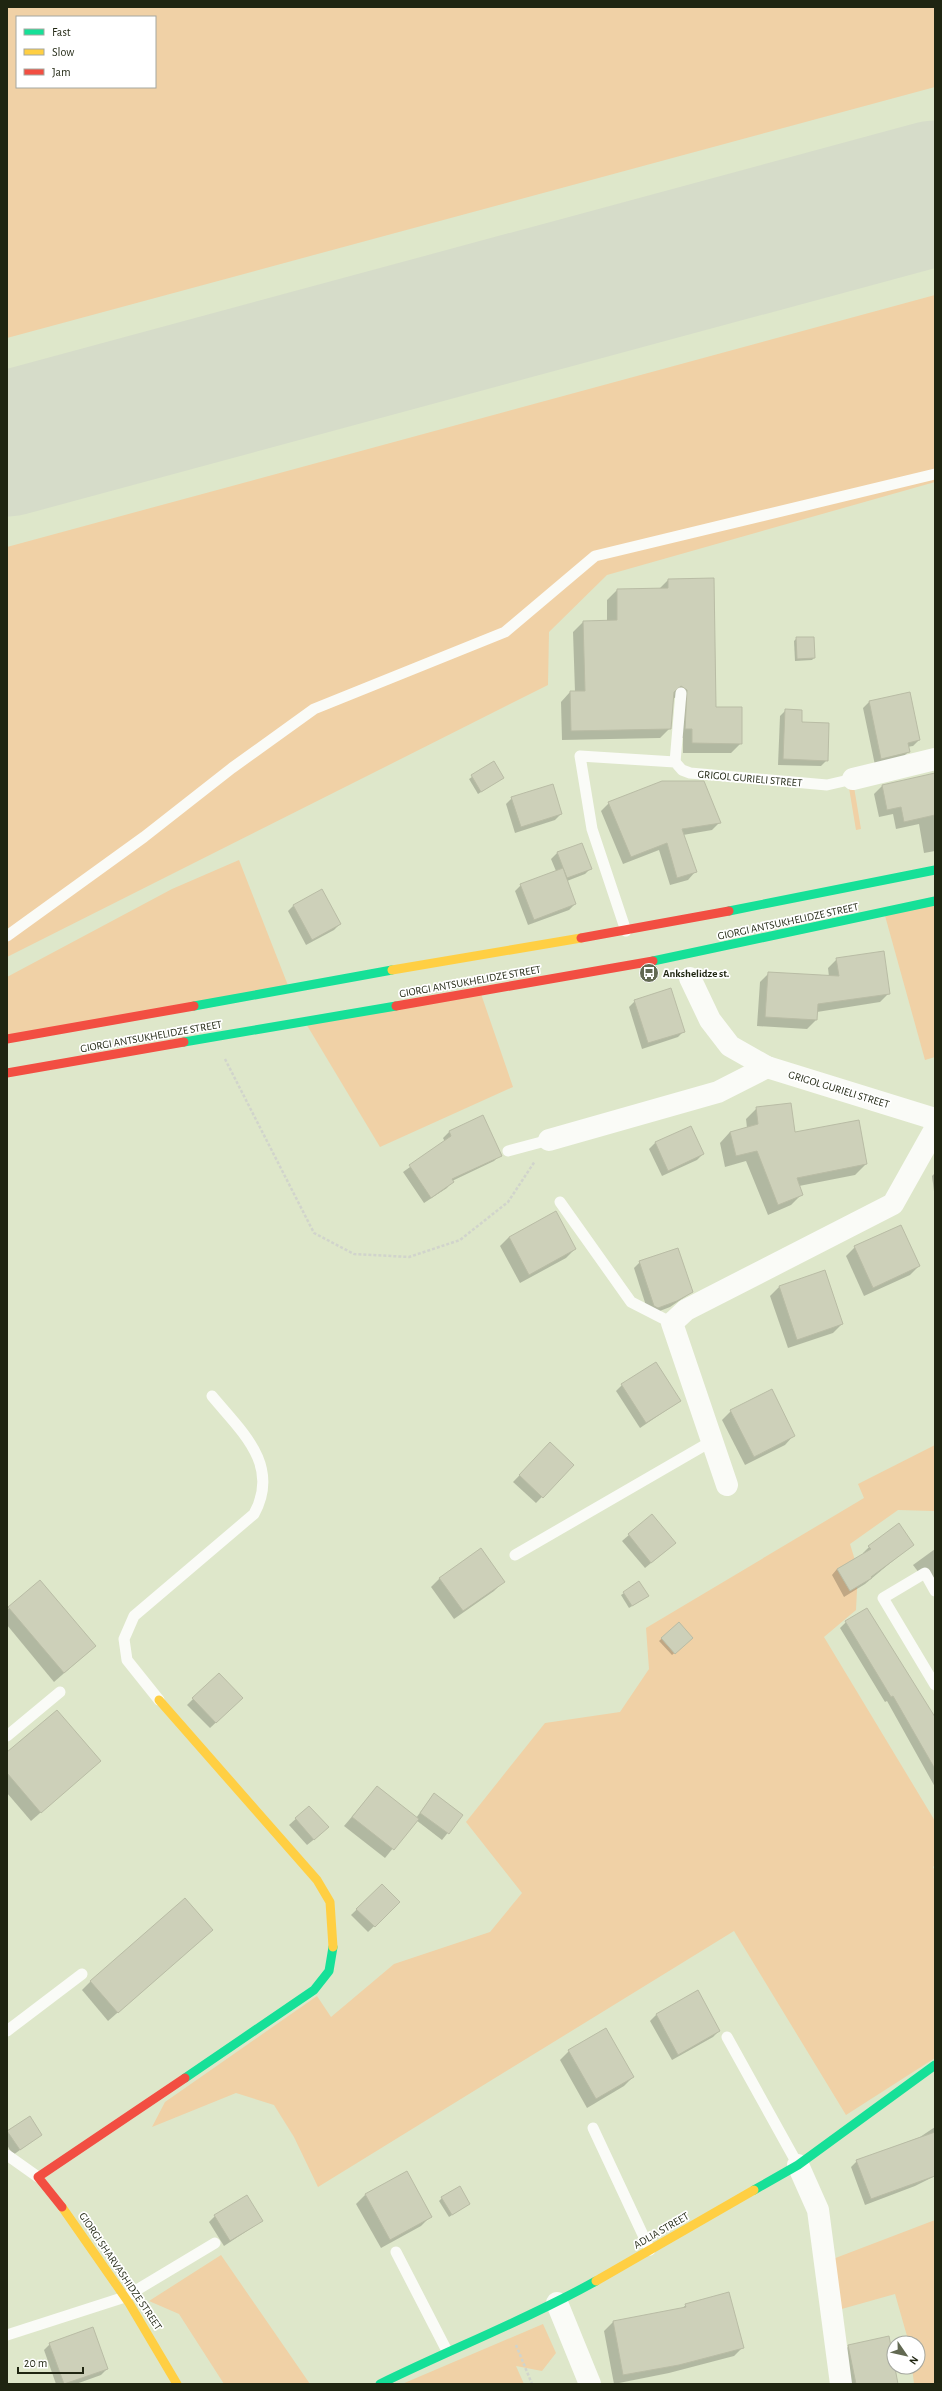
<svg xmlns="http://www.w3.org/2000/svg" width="942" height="2391" viewBox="0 0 942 2391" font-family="'Alegreya Sans',sans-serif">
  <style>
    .green { fill: #f0d1a6; fill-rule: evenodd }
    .shadow { fill: #0003 }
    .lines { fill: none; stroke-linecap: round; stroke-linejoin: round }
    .runway { stroke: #d6dcc9; stroke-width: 145 }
    .building { fill: #cdd0b9; stroke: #b9bca5 }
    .path { stroke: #d1d4cc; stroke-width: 2.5; stroke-dasharray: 3 2; stroke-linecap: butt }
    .lane { stroke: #fafbf7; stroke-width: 11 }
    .street { stroke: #fafbf7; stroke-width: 22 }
    .fast { stroke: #16e098; stroke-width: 9 }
    .slow { stroke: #ffcf43; stroke-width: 9 }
    .jam { stroke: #f24e42; stroke-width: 9 }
    .labels { text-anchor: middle; stroke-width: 3.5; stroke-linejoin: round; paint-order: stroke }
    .street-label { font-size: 11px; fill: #1f2511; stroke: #fff }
    .poi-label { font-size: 11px; font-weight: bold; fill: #1f2511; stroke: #fff; text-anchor: start }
  </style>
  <rect width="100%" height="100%" fill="#dee7ca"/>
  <!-- green -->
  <g class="green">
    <path d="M7,7H935V87L7,338ZM17,17H155V87H17Z"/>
    <path d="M935,295V482L607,575L549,632L548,685L7,957V547Z"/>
    <path d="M854,787L861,829L856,830L849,788Z"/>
    <path d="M239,860L289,988L7,1039V977L172,889Z"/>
    <path d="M935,901V1057L925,1060L884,912Z"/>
    <path d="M480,991L513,1087L380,1147L305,1022Z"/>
    <path d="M935,1445L934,1511L898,1510L850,1544L858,1570L856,1610L824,1637L935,1821V1865L933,1867L935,1871V2058L846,2115L734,1931L318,2187L294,2137L274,2105L236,2093L152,2127L165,2102L317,1996L331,2017L394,1964L490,1932L522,1893L466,1822L545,1723L620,1712L649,1669L646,1628L864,1498L858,1484Z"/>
    <path d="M935,2220V2384H914L912,2367H918V2343H909L895,2294L831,2312L825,2262Z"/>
    <path d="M221,2255L310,2384H224L179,2314L149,2301Z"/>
    <path d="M543,2324L556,2353L542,2371L516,2366L524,2384H402Z"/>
  </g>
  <!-- shadow -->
  <g class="shadow">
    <path d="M668,580L715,708L741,743L731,753H683V738H675L678,700L673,697L670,728L660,738L562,740L561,702L570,692H575L573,632L583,622L607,621V600L617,590L659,589Z"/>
    <path d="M797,638L814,658L812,660L795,661L794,641Z"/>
    <path d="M869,702L919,740L913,746L907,747L908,752L902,758L875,765L863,708Z"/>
    <path d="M786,710L801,723L827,760L821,766L778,765L780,716Z"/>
    <path d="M494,762L500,780L478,794L469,779Z"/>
    <path d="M935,774V851L924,853L919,824L896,829L893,814L879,817L874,794L882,786Z"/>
    <path d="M512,798L561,814L555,820L515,833L506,804Z"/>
    <path d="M609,803L720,822L712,830L683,835L695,872L688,880L670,885L659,850L623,864L601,811Z"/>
    <path d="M582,844L591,868L585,874L567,881L575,904L569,910L528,925L515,891L521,885L556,871L551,859L557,853Z"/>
    <path d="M293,906L340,924L334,930L306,945L288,911Z"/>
    <path d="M837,959L889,993L880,1002L817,1012L816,1020L807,1029L757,1026L760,982L769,973L829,977L828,968Z"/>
    <path d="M635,1001L684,1031L678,1037L642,1049L629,1007Z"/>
    <path d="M757,1108L794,1134L866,1164L855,1175L799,1186L802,1194L791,1205L768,1215L746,1161L725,1167L720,1143L730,1132L747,1128L746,1119Z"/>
    <path d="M449,1132L500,1155L494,1161L452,1181L447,1188L424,1203L403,1172L445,1142L443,1138Z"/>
    <path d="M655,1143L703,1154L697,1160L662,1176L649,1149Z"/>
    <path d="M935,1173V1199L932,1176Z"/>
    <path d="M509,1237L575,1249L566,1258L520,1283L500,1246Z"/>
    <path d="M855,1247L919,1266L910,1275L864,1296L846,1256Z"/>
    <path d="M640,1262L692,1292L670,1307L652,1314L648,1312L634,1268Z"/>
    <path d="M825,1271L842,1324L833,1333L788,1348L770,1296L779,1287Z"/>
    <path d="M622,1385L680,1401L640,1428L616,1391Z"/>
    <path d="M731,1411L794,1435L785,1445L745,1465L722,1420Z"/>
    <path d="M550,1444L573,1465L536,1503L513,1482Z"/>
    <path d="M652,1515L668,1549L645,1568L622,1541Z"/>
    <path d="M898,1525L913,1544L865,1584L844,1597L832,1575L837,1569L864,1554L863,1553L869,1547Z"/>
    <path d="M935,1549V1594L913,1565Z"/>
    <path d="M440,1578L503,1582L494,1591L454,1619L431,1587Z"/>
    <path d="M624,1593L645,1598L629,1608L621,1595Z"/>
    <path d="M9,1608L95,1646L54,1682L7,1625V1610Z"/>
    <path d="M846,1622L935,1719V1787L887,1701L885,1702L840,1628Z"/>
    <path d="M679,1623L689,1641L672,1655L659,1641Z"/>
    <path d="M193,1699L236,1704L210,1728L187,1705Z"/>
    <path d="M7,1753L99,1761L31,1821L7,1793Z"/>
    <path d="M377,1787L416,1818L434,1794L462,1815L442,1840L416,1820L385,1858L344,1826Z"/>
    <path d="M309,1807L322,1833L307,1845L289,1825Z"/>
    <path d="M382,1885L399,1902L368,1932L351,1915Z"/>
    <path d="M202,1939L108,2021L82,1990L91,1981Z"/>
    <path d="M697,1992L719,2031L713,2037L672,2060L650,2021L656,2015Z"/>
    <path d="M569,2051L633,2077L624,2086L587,2108L560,2060Z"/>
    <path d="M29,2117L41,2135L13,2155L7,2145V2132Z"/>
    <path d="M935,2127V2176L915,2186L865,2205L851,2167L857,2161L920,2137Z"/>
    <path d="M365,2195L430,2217L421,2226L381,2248L356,2204Z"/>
    <path d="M442,2198L469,2204L449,2217L439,2201Z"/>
    <path d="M215,2216L262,2221L224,2246L209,2222Z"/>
    <path d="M686,2305L743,2347L734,2356L669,2373L614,2384L604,2331L613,2322L681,2309Z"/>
    <path d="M50,2344L107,2369L101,2375L76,2384H56L44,2350Z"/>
    <path d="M849,2346L897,2384H847L841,2353Z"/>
  </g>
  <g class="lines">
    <!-- runway -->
    <path class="runway" d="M7,444L935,193"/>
  </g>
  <!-- building -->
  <g class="building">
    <path d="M714,578L716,707H742V744L692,743V729H685L687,690L681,686L674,692L671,729L571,731L570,691H585L583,621L617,620V589L668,588V579Z"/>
    <path d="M796,637H814L815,658L797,659Z"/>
    <path d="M910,692L920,740L908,743L910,752L881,759L869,701Z"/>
    <path d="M785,709L802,710V722L829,723L828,761L783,759Z"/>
    <path d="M494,761L504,778L481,792L471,775Z"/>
    <path d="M935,773V815L904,822L901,807L887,810L882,785Z"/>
    <path d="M662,781H704L721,823L682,829L697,872L677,878L667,843L631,857L608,802Z"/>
    <path d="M553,784L562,814L521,827L511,797Z"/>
    <path d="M582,843L592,869L567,878L557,852Z"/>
    <path d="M563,868L576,904L534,920L520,884Z"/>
    <path d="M322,889L341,924L312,940L293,905Z"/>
    <path d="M884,951L890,994L818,1004L817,1020L765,1017L768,972L839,976L836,958Z"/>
    <path d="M671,988L685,1032L648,1043L634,1000Z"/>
    <path d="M791,1103L795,1132L859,1120L867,1164L797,1178L803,1195L778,1205L757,1151L736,1156L730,1132L758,1124L756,1107Z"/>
    <path d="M483,1115L502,1156L452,1179L454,1182L431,1198L409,1165L451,1136L449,1131Z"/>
    <path d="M691,1126L704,1154L668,1171L655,1142Z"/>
    <path d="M556,1211L576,1249L529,1275L509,1237Z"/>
    <path d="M901,1225L920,1266L873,1288L854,1246Z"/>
    <path d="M678,1248L693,1292L677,1301L658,1308L654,1306L639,1261Z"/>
    <path d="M825,1270L843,1324L797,1340L779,1286Z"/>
    <path d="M656,1362L681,1401L646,1423L621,1384Z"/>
    <path d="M772,1389L795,1436L754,1457L730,1410Z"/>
    <path d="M550,1442L574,1465L543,1498L519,1475Z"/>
    <path d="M652,1514L676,1543L651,1563L628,1534Z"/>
    <path d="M899,1523L914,1545L871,1577L872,1578L850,1591L837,1569L871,1549L868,1546Z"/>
    <path d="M481,1548L505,1582L463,1611L439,1578Z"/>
    <path d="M40,1580L96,1646L64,1673L8,1607Z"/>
    <path d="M639,1581L649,1596L632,1606L623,1592Z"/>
    <path d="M867,1608L935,1717V1769L893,1696L891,1697L845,1621Z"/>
    <path d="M679,1622L693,1638L675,1654L661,1638Z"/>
    <path d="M219,1673L243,1698L216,1723L192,1698Z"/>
    <path d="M57,1710L101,1761L41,1813L7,1773V1752Z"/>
    <path d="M377,1786L419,1819L394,1850L352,1817Z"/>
    <path d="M434,1793L463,1815L449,1834L420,1813Z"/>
    <path d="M309,1806L329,1827L314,1840L295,1818Z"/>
    <path d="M382,1884L400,1902L375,1927L356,1909Z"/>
    <path d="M185,1898L213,1930L118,2013L90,1981Z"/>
    <path d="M698,1990L720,2031L678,2055L656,2014Z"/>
    <path d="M606,2028L634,2077L596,2099L568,2050Z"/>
    <path d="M30,2116L42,2135L20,2150L7,2131Z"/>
    <path d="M935,2132V2176L871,2199L856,2160Z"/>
    <path d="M407,2171L432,2217L390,2240L365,2194Z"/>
    <path d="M460,2186L470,2204L452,2215L441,2197Z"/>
    <path d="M247,2195L263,2221L230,2241L214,2215Z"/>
    <path d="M729,2292L744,2348L679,2365L623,2375L613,2321L686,2307L685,2304Z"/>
    <path d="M93,2327L108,2369L64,2384L49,2343Z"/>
    <path d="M889,2336L898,2384H856L848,2345Z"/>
  </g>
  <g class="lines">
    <!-- path -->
    <g class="path">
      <path d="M225,1059L314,1233L354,1254L409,1257L460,1240L508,1202L535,1161"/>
      <path d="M516,2345L532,2384"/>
    </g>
    <!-- lane -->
    <g class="lane">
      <path d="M675,762L681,693"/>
      <path d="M626,931L592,829L580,756L675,762L682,770L690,773L827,785L853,779"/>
      <path d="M7,936L144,837L232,768L314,709L505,632L595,556L935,474"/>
      <path d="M508,1151L549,1140"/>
      <path d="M560,1202L631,1302L672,1323"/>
      <path d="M515,1555L712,1441"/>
      <path d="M935,1591L925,1573L883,1598L935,1685"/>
      <path d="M159,1700L127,1660L124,1639L134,1616L254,1514C281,1465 241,1431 212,1396"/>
      <path d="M7,1736L60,1692"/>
      <path d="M7,2031L82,1974"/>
      <path d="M727,2037L798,2165"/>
      <path d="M593,2128L650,2250"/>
      <path d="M7,2155L38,2177"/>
      <path d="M396,2252L447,2351"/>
      <path d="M7,2335L125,2297L215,2243"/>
    </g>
    <!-- street -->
    <g class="street">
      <path d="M853,779L935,759"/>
      <path d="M690,978L710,1020L730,1046L767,1067L935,1119"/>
      <path d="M549,1140L718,1092L767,1067"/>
      <path d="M727,1485L672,1323L686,1310L893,1204L935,1129"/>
      <path d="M798,2165L818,2210L841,2384"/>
      <path d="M557,2303L590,2384"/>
    </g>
    <!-- fast -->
    <g class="fast">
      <path d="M729,911L935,870"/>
      <path d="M653,961L935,901"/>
      <path d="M194,1006L392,970"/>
      <path d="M184,1042L396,1006"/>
      <path d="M185,2078L314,1990L329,1971L333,1947"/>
      <path d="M754,2190L798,2165L935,2065"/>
      <path d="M380,2384C451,2349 526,2320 596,2281"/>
    </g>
    <!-- slow -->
    <g class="slow">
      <path d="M392,970L581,938"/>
      <path d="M159,1700L317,1880L330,1902L333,1947"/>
      <path d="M62,2207L129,2303L177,2384"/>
      <path d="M596,2281L754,2190"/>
    </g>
    <!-- jam -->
    <g class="jam">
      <path d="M581,938L729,911"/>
      <path d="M396,1006L653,961"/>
      <path d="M7,1039L194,1006"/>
      <path d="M7,1073L184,1042"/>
      <path d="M62,2207L38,2177L185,2078"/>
    </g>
  </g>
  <!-- icons -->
  <defs>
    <g id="bus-disc" transform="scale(1)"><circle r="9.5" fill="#626952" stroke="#fff"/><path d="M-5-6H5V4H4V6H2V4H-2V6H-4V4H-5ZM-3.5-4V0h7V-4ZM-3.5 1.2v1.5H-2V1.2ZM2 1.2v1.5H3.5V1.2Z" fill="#fff"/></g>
  </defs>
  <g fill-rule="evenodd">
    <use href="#bus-disc" x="649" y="973"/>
  </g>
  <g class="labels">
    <!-- street labels -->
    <g class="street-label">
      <text transform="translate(750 778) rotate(5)" y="4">GRIGOL GURIELI STREET</text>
      <text transform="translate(788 921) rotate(-12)" y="4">GIORGI ANTSUKHELIDZE STREET</text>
      <text transform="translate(470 981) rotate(-10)" y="4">GIORGI ANTSUKHELIDZE STREET</text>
      <text transform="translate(151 1036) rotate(-10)" y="4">GIORGI ANTSUKHELIDZE STREET</text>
      <text transform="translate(839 1089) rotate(17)" y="4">GRIGOL GURIELI STREET</text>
      <text transform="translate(661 2230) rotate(-30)" y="4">ADLIA STREET</text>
      <text transform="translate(121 2271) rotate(56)" y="4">GIORGI SHARVASHIDZE STREET</text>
    </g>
    <!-- poi labels -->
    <g class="poi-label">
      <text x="663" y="977">Ankshelidze st.</text>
    </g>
  </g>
  <!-- border -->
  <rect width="942" height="2391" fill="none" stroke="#1f2511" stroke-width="16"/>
  <!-- legend -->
  <rect x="16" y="16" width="140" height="72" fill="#ffffff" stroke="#a5a8a0"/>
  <rect x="24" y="29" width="20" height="6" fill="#16e098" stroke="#a5a8a0"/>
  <text x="52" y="36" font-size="12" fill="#1f2511">Fast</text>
  <rect x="24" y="49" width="20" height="6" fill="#ffcf43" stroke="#a5a8a0"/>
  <text x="52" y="56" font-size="12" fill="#1f2511">Slow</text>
  <rect x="24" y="69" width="20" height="6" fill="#f24e42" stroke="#a5a8a0"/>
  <text x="52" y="76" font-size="12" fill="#1f2511">Jam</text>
  <!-- north arrow -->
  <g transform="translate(906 2355) rotate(124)"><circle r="19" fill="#ffffff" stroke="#a5a8a0"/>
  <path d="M0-3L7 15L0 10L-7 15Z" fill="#626952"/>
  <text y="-6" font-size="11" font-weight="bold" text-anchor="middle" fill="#1f2511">N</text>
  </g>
  <!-- scale -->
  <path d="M18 2367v6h65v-6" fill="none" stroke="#1f2511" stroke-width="2"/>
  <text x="24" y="2367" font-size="12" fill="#1f2511" stroke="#ffffff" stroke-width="3" paint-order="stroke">20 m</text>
</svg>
